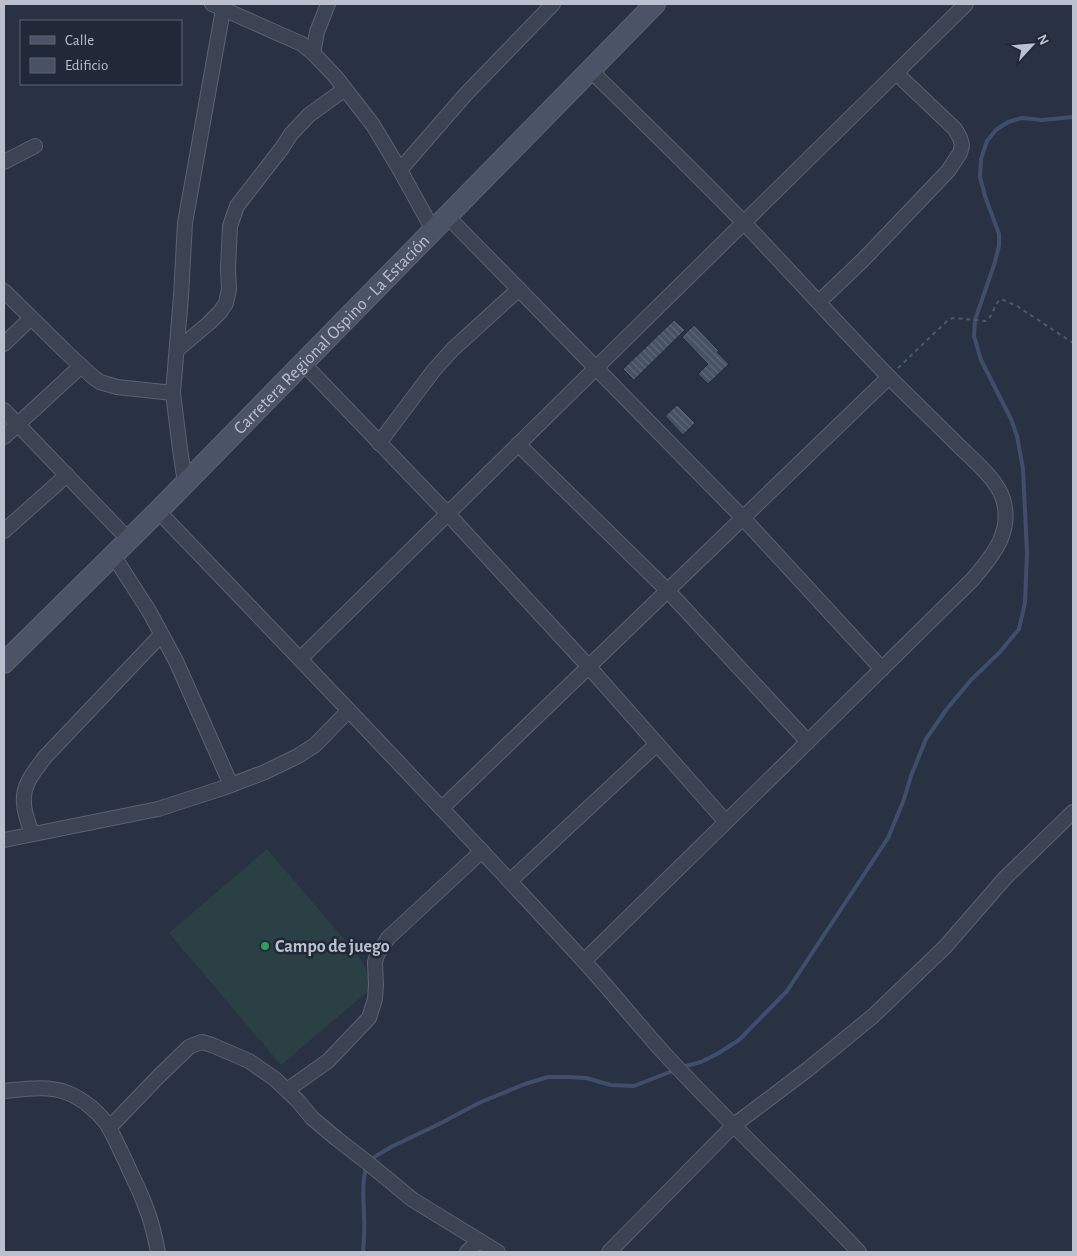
<svg xmlns="http://www.w3.org/2000/svg" width="1077" height="1256" viewBox="0 0 1077 1256" font-family="'Alegreya Sans',sans-serif">
  <style>
    .pitch { fill: #2a4044 }
    .lines { fill: none; stroke-linecap: round; stroke-linejoin: round }
    .stream { stroke: #3f4e6c; stroke-width: 4 }
    .building { fill: url(#building-back-hatch); stroke: #232b3a }
    .minor-casing { stroke: #5b6270; stroke-width: 16 }
    .secondary-casing { stroke: #5b6270; stroke-width: 22 }
    .path { stroke: #495d61; stroke-width: 2; stroke-dasharray: 4 4; stroke-linecap: butt }
    .minor { stroke: #3c4453; stroke-width: 14 }
    .secondary { stroke: #4b5366; stroke-width: 20 }
    .leisure-dot { fill: #2e9e5b; stroke: #212938; stroke-width: 2 }
    .labels { text-anchor: middle; stroke-width: 5; stroke-linejoin: round; paint-order: stroke }
    .street-label { font-size: 18px; fill: #bac0cd; stroke: #212938 }
    .poi-label { font-size: 18px; font-weight: bold; fill: #bac0cd; stroke: #212938; text-anchor: start }
  </style>
  <defs>
    <pattern id="building-back-hatch" width="6" height="6" patternUnits="userSpaceOnUse" patternTransform="scale(1.25)"><rect width="6" height="6" fill="#475265"/><path d="M-1 5l2 2M0 0l6 6M5-1l2 2" fill="none" stroke="#5f697a"/></pattern>
  </defs>
  <rect width="100%" height="100%" fill="#283243"/>
  <!-- pitch -->
  <path class="pitch" d="M267,849L361,959L374,986L281,1065L169,933Z"/>
  <g class="lines">
    <!-- stream -->
    <g class="stream">
      <path d="M682,1067L701,1062L717,1054L739,1040L787,991L888,838L903,802L911,776L926,739L946,710L971,680L1000,652L1019,629L1025,603L1027,553L1023,469L1017,436L1011,419L981,360L974,336L975,320L994,265L999,246V234L985,196L980,177L981,159L987,141L996,130L1008,122L1022,118L1042,120L1073,117"/>
      <path d="M371,1160L376,1156L391,1147L439,1124L481,1102L525,1084L548,1077H567L586,1078L611,1085L634,1086L675,1070"/>
      <path d="M363,1252C364,1240 365,1229 364,1217C364,1200 361,1182 367,1166"/>
    </g>
  </g>
  <!-- building -->
  <g class="building">
    <path d="M674,320L685,330L634,380L623,369Z"/>
    <path d="M694,325L719,351L717,352L729,364L708,384L698,374L708,364L682,337Z"/>
    <path d="M677,405L695,423L683,435L665,416Z"/>
  </g>
  <g class="lines">
    <!-- minor casing -->
    <g class="minor-casing">
      <g id="minor">
        <path d="M212,4L302,44L313,53L335,76L373,125L400,170L433,230"/>
        <path d="M313,53L317,32L328,4"/>
        <path d="M4,162L35,146"/>
        <path d="M400,170L465,95L553,4"/>
        <path d="M447,216L743,518L882,669"/>
        <path d="M4,291L65,351L93,377L100,382L117,387L173,393"/>
        <path d="M819,302L864,259L948,171L960,153L962,145L960,138L955,129L896,73"/>
        <path d="M4,344L31,318"/>
        <path d="M177,350L209,323L220,312L226,303L229,289L228,269L230,226L237,206L282,148L291,134L309,115L345,89"/>
        <path d="M303,363L448,514L589,667L726,822"/>
        <path d="M4,410L129,540"/>
        <path d="M4,437L81,366"/>
        <path d="M379,443L434,370L453,349L519,289"/>
        <path d="M518,444L668,591L808,742"/>
        <path d="M185,483L180,449L173,393L181,296L185,223L224,4"/>
        <path d="M158,511C300,659 442,807 581,958C609,988 634,1020 662,1051C725,1120 795,1184 859,1252"/>
        <path d="M4,531L67,475"/>
        <path d="M113,555L149,611L176,661L231,785"/>
        <path d="M300,659L966,4"/>
        <path d="M442,808L889,377"/>
        <path d="M32,834C29,824 24,813 24,803C22,784 35,771 45,757L161,635"/>
        <path d="M4,840L158,809L223,788L265,772L298,756L315,745L348,711"/>
        <path d="M510,881L657,744"/>
        <path d="M584,961L780,769L973,579C993,555 1013,532 1003,499C997,479 972,459 957,444C935,422 912,400 890,378C841,328 794,275 745,224C695,172 642,121 590,70"/>
        <path d="M287,1090L328,1061L369,1018L375,999L376,985L375,962L377,955L388,938L482,851"/>
        <path d="M4,1091C24,1089 49,1085 68,1093C83,1099 98,1112 107,1124C114,1136 120,1150 126,1162C132,1177 141,1192 146,1208C152,1222 155,1237 158,1252"/>
        <path d="M109,1128L159,1076L189,1047L196,1044L202,1042L212,1045L249,1061L275,1079L298,1101L312,1118L337,1139L368,1163L413,1200L498,1252"/>
        <path d="M467,1252L479,1241"/>
        <path d="M609,1252L734,1125L807,1070L873,1016L945,947L1005,878L1073,812"/>
      </g>
    </g>
    <!-- secondary casing -->
    <g class="secondary-casing">
      <g id="secondary">
        <path id="s1" d="M4,663L158,511L655,4"/>
      </g>
    </g>
    <!-- path -->
    <path class="path" d="M898,368L947,321L953,318L986,321C994,315 993,305 1001,299L1017,306L1073,343"/>
    <!-- minor -->
    <use href="#minor" class="minor"/>
    <!-- secondary -->
    <use href="#secondary" class="secondary"/>
  </g>
  <!-- markers -->
  <circle class="leisure-dot" cx="265" cy="946" r="5"/>
  <g class="labels">
    <!-- street labels -->
    <g class="street-label">
      <text dy="6" stroke="none"><textPath href="#s1" startOffset="464">Carretera Regional Ospino - La Estación</textPath></text>
    </g>
    <!-- poi labels -->
    <g class="poi-label">
      <text x="275" y="952">Campo de juego</text>
    </g>
  </g>
  <!-- border -->
  <rect width="1077" height="1256" fill="none" stroke="#bac0cd" stroke-width="10"/>
  <!-- legend -->
  <rect x="20" y="20" width="162" height="65" fill="#212938" stroke="#5e6574"/>
  <rect x="30" y="36" width="25" height="8" fill="#4b5366" stroke="#5e6574"/>
  <text x="65" y="45" font-size="15" fill="#bac0cd">Calle</text>
  <rect x="30" y="58" width="25" height="15" fill="#475265" stroke="#5e6574"/>
  <text x="65" y="70" font-size="15" fill="#bac0cd">Edificio</text>
  <!-- north arrow -->
  <g transform="translate(1032 45) rotate(64)" stroke="#212938" stroke-width="4" paint-order="stroke">
  <path d="M0-4L9 19L0 12L-9 19Z" fill="#bac0cd"/>
  <text y="-8" font-size="14" font-weight="bold" text-anchor="middle" fill="#bac0cd">N</text>
  </g>
</svg>
